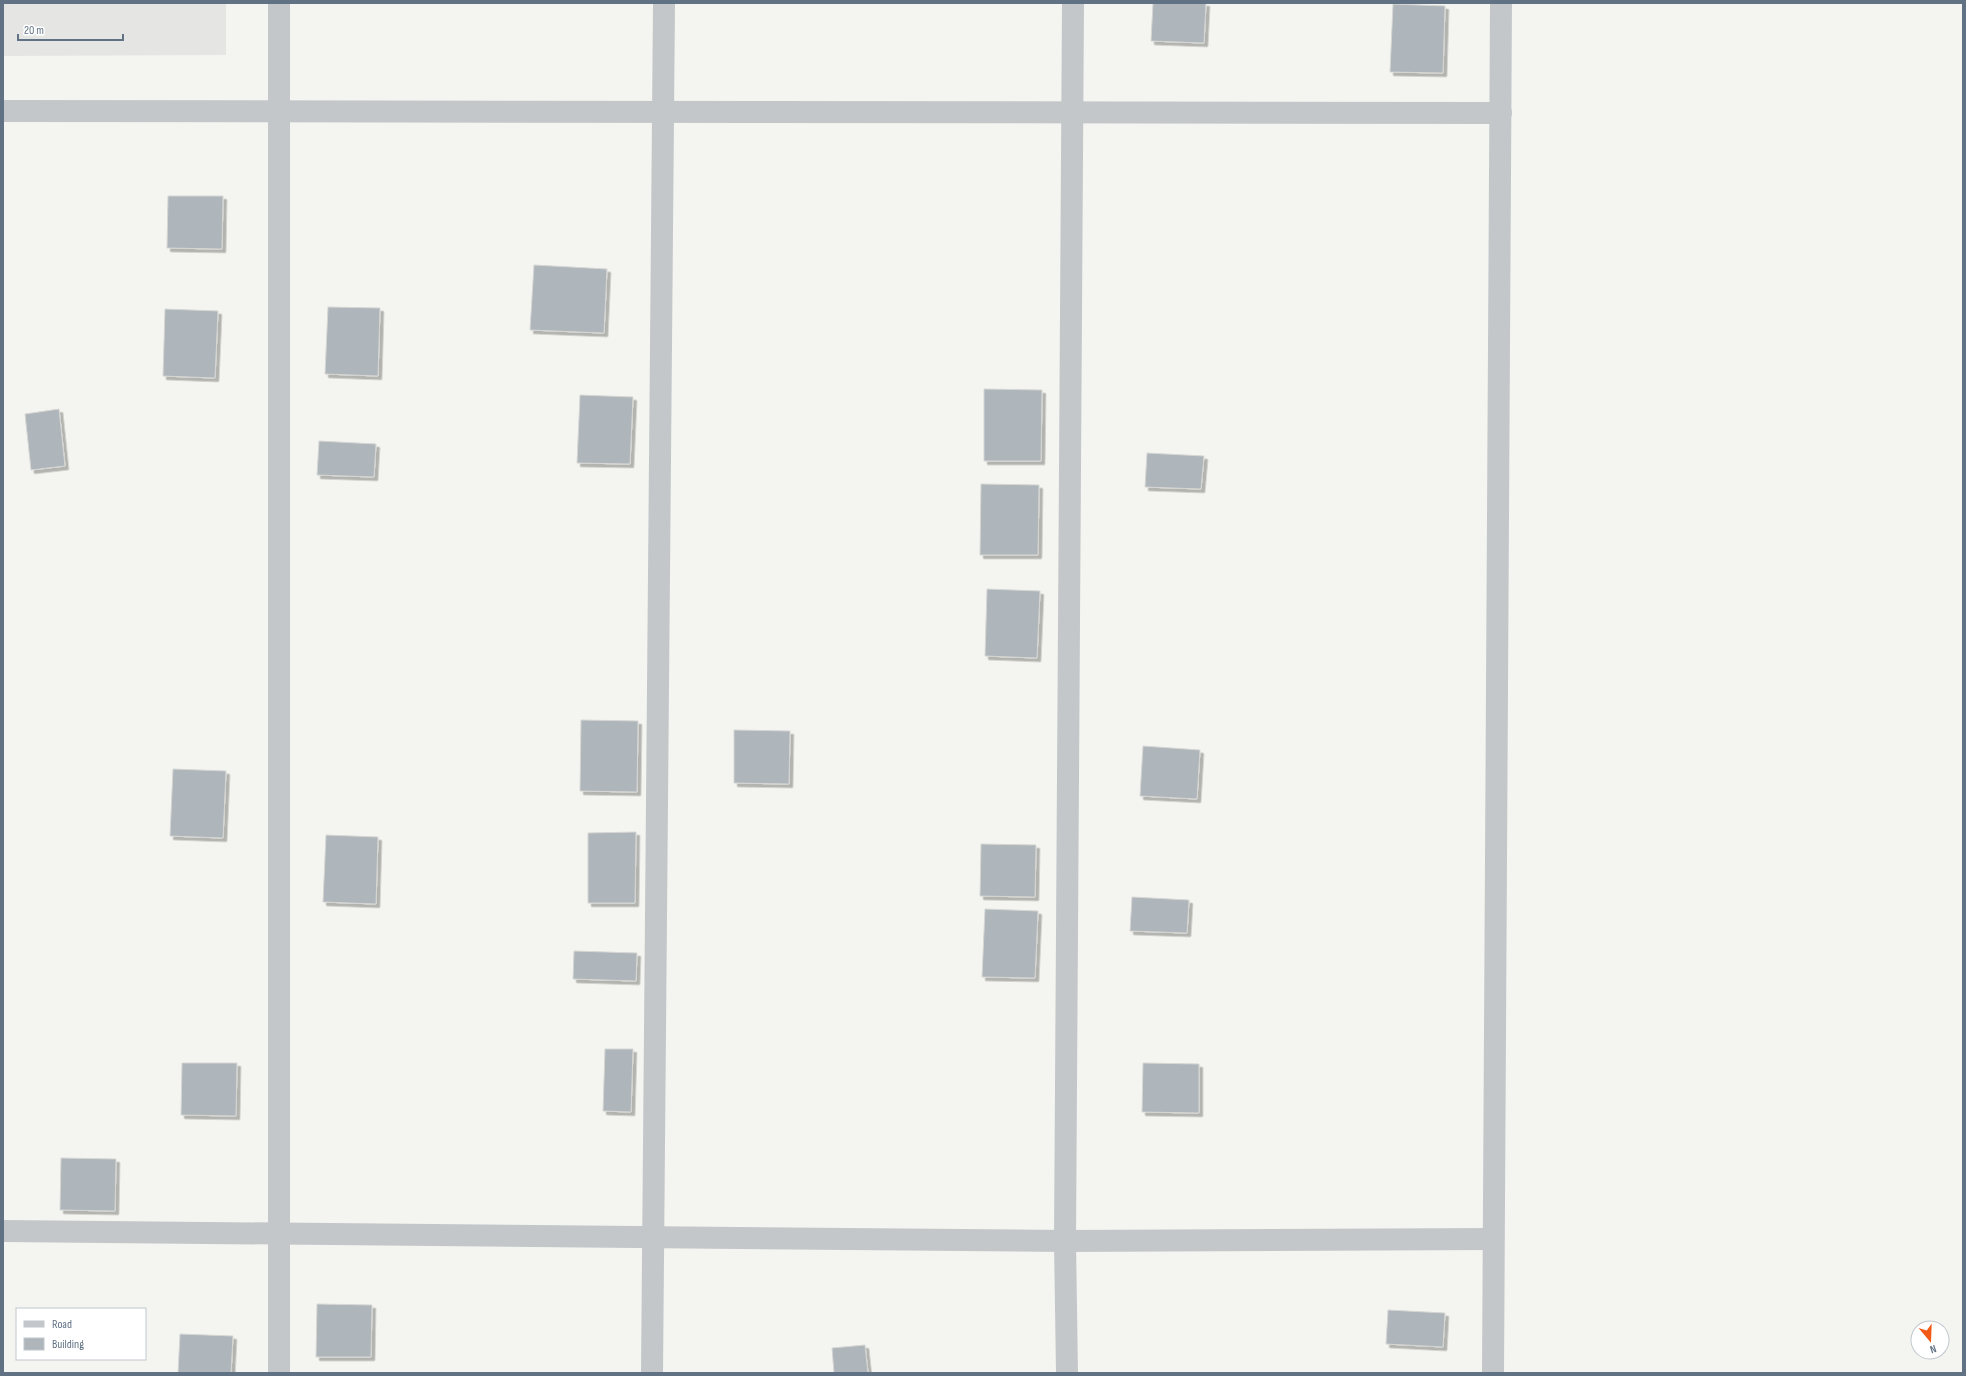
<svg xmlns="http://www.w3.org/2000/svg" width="1966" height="1376" viewBox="0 0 1966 1376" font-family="'Sofia Sans Condensed',sans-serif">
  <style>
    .built { fill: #e5e6e4 }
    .building { fill: #aeb5bb; stroke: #d6d6d3; filter: url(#shadow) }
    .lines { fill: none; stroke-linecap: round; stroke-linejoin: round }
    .minor { stroke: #c3c7ca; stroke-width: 22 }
  </style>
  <defs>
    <filter id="shadow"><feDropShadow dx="3.5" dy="3.5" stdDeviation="0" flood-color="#0004"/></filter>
  </defs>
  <rect width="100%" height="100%" fill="#f4f5f0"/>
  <!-- built -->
  <path class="built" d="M3,3H226V55L3,56Z"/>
  <!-- building -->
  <g class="building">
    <path d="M1153,3H1206L1204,43L1151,41Z"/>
    <path d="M1393,4L1445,6L1443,73L1390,72Z"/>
    <path d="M168,196H223L222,249L167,248Z"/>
    <path d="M534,265L607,269L604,333L530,330Z"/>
    <path d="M328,307L380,308L378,376L325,374Z"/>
    <path d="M165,309L218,311L215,378L163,376Z"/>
    <path d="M984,389L1042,390L1041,461H984Z"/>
    <path d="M580,395L633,397L630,464L577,463Z"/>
    <path d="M59,409L65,466L31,470L25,414Z"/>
    <path d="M319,441L376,444L374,477L317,475Z"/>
    <path d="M1147,453L1204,456L1201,489L1145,487Z"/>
    <path d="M981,484L1039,485L1038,555H980Z"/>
    <path d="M987,589L1040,591L1037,658L985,656Z"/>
    <path d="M581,720L638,721L637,792L580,791Z"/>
    <path d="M734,730L790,731L789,784L734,783Z"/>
    <path d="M1143,746L1200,750L1197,799L1140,796Z"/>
    <path d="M173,769L226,771L223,838L170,836Z"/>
    <path d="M636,832L635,903H588V833Z"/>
    <path d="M326,835L378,837L376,904L323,902Z"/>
    <path d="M981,844L1036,845L1035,897L980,896Z"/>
    <path d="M1132,897L1189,900L1187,933L1130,931Z"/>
    <path d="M985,909L1038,911L1035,978L982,977Z"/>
    <path d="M574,951L637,953L636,981L573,979Z"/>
    <path d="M605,1049H633L631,1112L603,1111Z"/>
    <path d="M182,1063H237L236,1116L181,1115Z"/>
    <path d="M1143,1063L1199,1064V1113L1142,1112Z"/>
    <path d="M61,1158L116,1159L115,1211L60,1210Z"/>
    <path d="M317,1304L372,1305L371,1357H316Z"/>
    <path d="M1388,1310L1445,1313L1443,1347L1386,1344Z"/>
    <path d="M180,1334L233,1336L231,1373H178Z"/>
    <path d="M865,1345L868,1373H834L832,1348Z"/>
  </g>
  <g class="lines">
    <!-- minor -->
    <g class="minor">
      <path d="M279,3V1373"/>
      <path d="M3,111L1501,113"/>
      <path d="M3,1231L1065,1241L1493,1239"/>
      <path d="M652,1373L664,3"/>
      <path d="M1067,1373L1065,1241L1073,3"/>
      <path d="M1493,1373L1501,3"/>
    </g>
  </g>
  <!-- border -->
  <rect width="1966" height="1376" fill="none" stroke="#617284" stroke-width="8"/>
  <!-- legend -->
  <rect x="16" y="1308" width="130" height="52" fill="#ffffff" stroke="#c0c7ce"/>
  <rect x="24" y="1321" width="20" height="6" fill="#c3c7ca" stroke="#c0c7ce"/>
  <text x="52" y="1328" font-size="12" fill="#617284">Road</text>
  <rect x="24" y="1338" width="20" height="12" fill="#aeb5bb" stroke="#c0c7ce"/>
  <text x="52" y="1348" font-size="12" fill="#617284">Building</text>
  <!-- north arrow -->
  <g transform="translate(1930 1340) rotate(161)"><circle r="19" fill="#ffffff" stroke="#c0c7ce"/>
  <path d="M0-3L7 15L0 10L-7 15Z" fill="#f15914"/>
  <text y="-6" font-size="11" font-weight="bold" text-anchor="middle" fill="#617284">N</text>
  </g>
  <!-- scale -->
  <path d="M18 34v6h105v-6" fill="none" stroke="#617284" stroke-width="2"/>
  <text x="24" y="34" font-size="12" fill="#617284" stroke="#ffffff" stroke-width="3" paint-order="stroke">20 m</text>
</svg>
